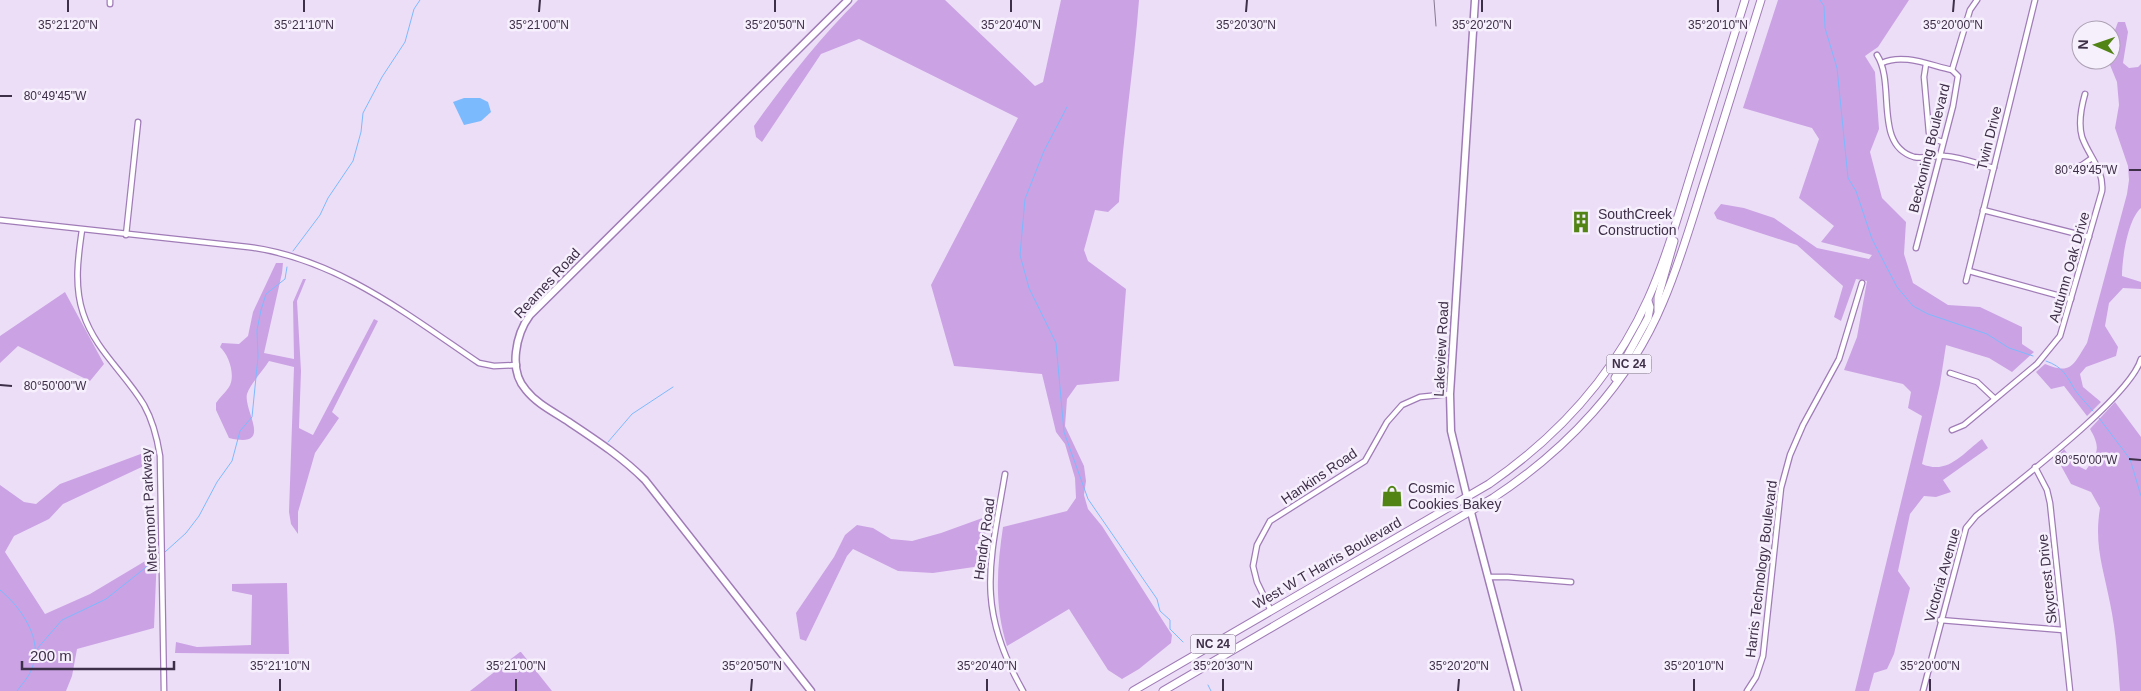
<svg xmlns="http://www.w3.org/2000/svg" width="2141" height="691" viewBox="0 0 2141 691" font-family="Helvetica,sans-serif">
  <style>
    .green { fill: #cba3e4 }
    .water { fill: #7cbafe }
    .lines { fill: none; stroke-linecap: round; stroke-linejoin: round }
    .stream { stroke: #7cbafe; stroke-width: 1 }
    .street-casing { stroke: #a07cb7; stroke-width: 7 }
    .secondary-casing { stroke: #a07cb7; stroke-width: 9 }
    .primary-casing { stroke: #a07cb7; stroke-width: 9 }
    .street { stroke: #fff; stroke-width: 4.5 }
    .secondary { stroke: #fff; stroke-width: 6 }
    .primary { stroke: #fff; stroke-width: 7 }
    .rail { stroke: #877892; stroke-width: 1 }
    .ticks { fill: none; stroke: #3e2f48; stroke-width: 2 }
    .labels { text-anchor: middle; stroke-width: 5; stroke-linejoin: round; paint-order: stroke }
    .shield { fill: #f6effc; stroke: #75697e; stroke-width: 1 }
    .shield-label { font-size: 12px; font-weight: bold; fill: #3e2f48 }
    .street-label { font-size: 14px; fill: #3e2f48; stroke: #f6effc }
    .poi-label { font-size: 14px; fill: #3e2f48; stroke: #f6effc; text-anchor: start }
    .ticks-label { font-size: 12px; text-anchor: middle; fill: #3e2f48; stroke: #f6effc; stroke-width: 5; stroke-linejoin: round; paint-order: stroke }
  </style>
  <rect width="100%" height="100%" fill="#eddef8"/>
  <!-- green -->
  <g class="green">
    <path d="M858,0H945L1035,86L1043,82L1061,0H1139C1134,68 1123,134 1119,202L1108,212L1095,210L1084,250L1088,261L1126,289L1119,381L1077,385L1067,399L1065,426L1084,466L1086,481L1084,495L1088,509L1102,526L1172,635L1171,643L1139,669L1122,679L1108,670L1069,609L1007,646C994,605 997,568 1003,527L1067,511L1076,498L1075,478L1065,444L1056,432L1042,374L954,366L931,285L1018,118L859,39L821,54L762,142L756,137L754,126C786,81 819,39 858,0Z"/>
    <path d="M1778,0H1909L1878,47L1865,56L1875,72L1879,129L1870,152L1882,198L1906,222L1904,254L1913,283L1948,305L1980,307L2022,327V344L2034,352L2012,372L1989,358L1946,345L1940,384L1922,464C1948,475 1962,454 1982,439L1988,448L1943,480L1951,492L1936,497L1924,496L1910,514L1898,571L1910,588L1894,654L1887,669L1874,673L1869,691H1855L1922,416L1908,408L1911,392L1903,384L1844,370L1857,337L1867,281L1856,279L1841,321L1834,317L1843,286L1797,245L1717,219L1714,213L1721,204L1744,208L1774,218L1817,248L1869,259L1872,255L1821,242L1834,226L1799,198L1819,139L1812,128L1743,108Z"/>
    <path d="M2118,22H2125L2128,32L2123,63L2129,68L2138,67L2141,64V208C2128,219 2122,258 2122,276L2141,282V289L2123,288L2109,303L2105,326L2118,347L2116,356L2086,367L2080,374L2083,387L2101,402L2087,416L2064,386L2051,389L2036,372L2045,364C2072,375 2073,365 2087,343L2127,194L2129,180L2128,166L2115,128L2119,105L2117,82L2110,65L2112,38Z"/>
    <path d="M276,263H283L282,273L264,353L294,359L293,302L303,279H306L297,301L301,371L299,428L313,435L374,319L378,321L332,412L339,418L315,453L298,512V534L291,524L289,512L294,367L269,361C263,371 250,384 247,394C243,411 275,449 229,438L216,410V403C220,397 225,393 229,387C236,376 229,355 220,347L222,343L239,344L248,336L253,312Z"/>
    <path d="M65,292L104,364L90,381L18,346L0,363V336Z"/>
    <path d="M2115,402L2141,437V691H2120C2118,662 2116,631 2110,603C2103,567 2094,545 2100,508L2091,492L2071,484L2060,464L2059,455L2064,449L2076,465L2086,470C2098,453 2101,448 2090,429Z"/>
    <path d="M146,452V465L63,504L49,519L14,536L5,552L45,614L90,594L157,554L154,628L77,649L72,676L66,691H0V485L24,502L36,504L60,484Z"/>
    <path d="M988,516L981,561L974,567L933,573L898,571L853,549L847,556L806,641L800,639L796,613L834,557L845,535L857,525L873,528L891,539L912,541L941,533Z"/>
    <path d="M287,583L289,654L175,653L176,642L197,647L251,645L252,595L232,591V584Z"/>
    <path d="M521,652L552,691H470L520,652Z"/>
  </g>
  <!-- water -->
  <path class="water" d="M464,98H480L488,102L491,112L481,121L464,125L453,102Z"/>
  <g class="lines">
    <!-- stream -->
    <g class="stream">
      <path d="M1820,0L1824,6L1825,28L1837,68L1848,178L1856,191L1872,239L1897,287L1913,306L1928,314L1987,334L2009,348L2033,356"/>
      <path d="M1067,107L1044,151L1025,199L1020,255L1029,288L1056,343L1064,432L1088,499L1157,599L1160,611L1170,620V629L1183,642"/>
      <path d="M293,251L320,215L328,198L353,161L361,132L363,113L382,77L405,42L414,9L420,0"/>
      <path d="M2046,361C2063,367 2066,375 2075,390C2080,397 2087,404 2093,411"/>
      <path d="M2099,418L2130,459L2141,496"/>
      <path d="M608,442L632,414L673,387"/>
      <path d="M165,552L186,533L199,516L217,482L232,461L240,431L252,417L258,357L257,330L261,310L266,294L285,279L287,267"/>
      <path d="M0,590C21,607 44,640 32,668C29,677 22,684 17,691"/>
      <path d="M36,650L62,620L106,599L159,557"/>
      <path d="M1208,685L1211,691"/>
    </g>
    <!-- street casing -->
    <g class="street-casing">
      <g id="street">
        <path d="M110,4V0"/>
        <path d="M1877,55C1896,84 1873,145 1914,157C1924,159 1935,155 1945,156C1961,157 1978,164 1994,168"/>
        <path d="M1882,63C1903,53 1929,65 1952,70"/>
        <path d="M1926,64L1924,77L1929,133L1933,139L1943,142"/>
        <path d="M2067,170L2082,165L2092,158"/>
        <path d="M1983,210L2089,237"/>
        <path d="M0,220L248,247C336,258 408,315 479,363L494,366L517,365"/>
        <path d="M82,230C78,257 74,286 83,313C95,350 125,373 144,405C153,421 157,437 160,456L164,691"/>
        <path d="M126,235L138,122"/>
        <path d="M1916,248L1953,106L1958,76L1952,70L1970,10L1977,0"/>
        <path d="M1969,271L2071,299"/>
        <path d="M1966,281L2035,0"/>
        <path d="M1950,373L1977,382L1994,398"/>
        <path d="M1952,430L1964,425L2037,364L2060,336L2102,191C2104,169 2089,157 2082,137C2078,123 2081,108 2085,94"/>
        <path d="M2035,467L2047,490L2050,503L2070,691"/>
        <path d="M1005,474C990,563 975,607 1023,691"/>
        <path d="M1489,577H1508L1571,582"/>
        <path d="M1271,611L1257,582L1253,566L1257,545L1270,521L1365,461L1387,422L1402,405L1420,397L1450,394"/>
        <path d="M1940,620L2063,630"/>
        <path d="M1747,691L1756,677L1763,656L1781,488L1790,455L1803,425L1839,359L1862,283"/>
        <path d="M1923,691L1966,528L1976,516C2012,486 2130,398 2141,359"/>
      </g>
    </g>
    <!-- secondary casing -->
    <g class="secondary-casing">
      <g id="secondary">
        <path d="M1475,0L1450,394L1451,431L1467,497L1518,691"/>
        <path d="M811,691L645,480C622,457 596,440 569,422C554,412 537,404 526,390C508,370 516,334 530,315L848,0"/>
      </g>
    </g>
    <!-- primary casing -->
    <g class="primary-casing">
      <g id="primary">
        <path d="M1658,311V297L1674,241"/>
        <path d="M1615,378L1648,318L1650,307L1648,301"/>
        <path d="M1133,691L1489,484C1557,437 1614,375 1648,299C1666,259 1678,216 1691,174C1709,116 1727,58 1745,0"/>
        <path d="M1163,691L1493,498C1566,450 1629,384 1663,302C1681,260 1693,216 1707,173C1725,115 1743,58 1761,0"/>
      </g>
    </g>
    <!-- street -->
    <use href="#street" class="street"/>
    <!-- secondary -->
    <use href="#secondary" class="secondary"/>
    <!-- primary -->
    <use href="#primary" class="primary"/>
    <!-- rail -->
    <path class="rail" d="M1434,0L1436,26"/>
  </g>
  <!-- ticks -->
  <path class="ticks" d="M68,12V0M304,12V0M539,12L540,0M775,12V0M1011,12V0M1246,12L1247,0M1482,12V0M1718,12V0M1953,12L1954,0M0,96H12M2129,170H2141M0,385L12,386M2129,459L2141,460M280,691V679M516,691V679M751,691L752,679M987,691V679M1223,691V679M1458,691L1459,679M1694,691V679M1930,691V679"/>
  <!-- icons -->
  <defs>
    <g id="building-bare" transform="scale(1.725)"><path d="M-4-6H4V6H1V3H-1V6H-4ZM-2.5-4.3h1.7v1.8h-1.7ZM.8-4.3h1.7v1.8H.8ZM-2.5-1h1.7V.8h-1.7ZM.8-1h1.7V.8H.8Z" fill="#528315" stroke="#f6effc" stroke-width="2.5" paint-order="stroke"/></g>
    <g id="shop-bare" transform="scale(1.725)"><path d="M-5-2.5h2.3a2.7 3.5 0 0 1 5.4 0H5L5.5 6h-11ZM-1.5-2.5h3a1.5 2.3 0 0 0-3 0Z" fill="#528315" stroke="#f6effc" stroke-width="2.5" paint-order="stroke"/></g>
  </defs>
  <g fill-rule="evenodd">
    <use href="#building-bare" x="1581" y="222"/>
    <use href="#shop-bare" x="1392" y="496"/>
  </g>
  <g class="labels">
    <!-- shield labels -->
    <g class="shield">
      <rect x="1606.5" y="354.5" width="45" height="19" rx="4"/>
      <rect x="1190.5" y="634.5" width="45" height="19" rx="4"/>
    </g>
    <g class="shield-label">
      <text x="1629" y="368">NC 24</text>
      <text x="1213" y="648">NC 24</text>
    </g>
    <!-- street labels -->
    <g class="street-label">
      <text transform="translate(1989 138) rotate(-76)" y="5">Twin Drive</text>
      <text transform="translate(1929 148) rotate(-76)" y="5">Beckoning Boulevard</text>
      <text transform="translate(2069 267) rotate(-74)" y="5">Autumn Oak Drive</text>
      <text transform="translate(547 283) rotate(-47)" y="5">Reames Road</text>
      <text transform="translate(1441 349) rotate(-87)" y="5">Lakeview Road</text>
      <text transform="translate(1319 476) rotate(-34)" y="5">Hankins Road</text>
      <text transform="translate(149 510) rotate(-93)" y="5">Metromont Parkway</text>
      <text transform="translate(984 539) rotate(-82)" y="5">Hendry Road</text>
      <text transform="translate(1327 563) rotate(-30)" y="5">West W T Harris Boulevard</text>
      <text transform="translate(1761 569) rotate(-83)" y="5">Harris Technology Boulevard</text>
      <text transform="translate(1942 575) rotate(-74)" y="5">Victoria Avenue</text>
      <text transform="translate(2047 579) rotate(-96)" y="5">Skycrest Drive</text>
    </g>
    <!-- poi labels -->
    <g class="poi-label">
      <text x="1598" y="219">SouthCreek<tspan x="1598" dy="16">Construction</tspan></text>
      <text x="1408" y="493">Cosmic<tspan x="1408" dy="16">Cookies Bakey</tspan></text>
    </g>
  </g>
  <g class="ticks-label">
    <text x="68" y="29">35°21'20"N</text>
    <text x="304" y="29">35°21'10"N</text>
    <text x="539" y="29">35°21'00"N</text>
    <text x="775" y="29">35°20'50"N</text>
    <text x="1011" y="29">35°20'40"N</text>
    <text x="1246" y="29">35°20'30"N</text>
    <text x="1482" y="29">35°20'20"N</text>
    <text x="1718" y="29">35°20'10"N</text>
    <text x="1953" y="29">35°20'00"N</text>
    <text x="55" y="100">80°49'45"W</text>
    <text x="2086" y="174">80°49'45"W</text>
    <text x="55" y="390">80°50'00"W</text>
    <text x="2086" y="464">80°50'00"W</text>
    <text x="280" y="670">35°21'10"N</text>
    <text x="516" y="670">35°21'00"N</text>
    <text x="752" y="670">35°20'50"N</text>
    <text x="987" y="670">35°20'40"N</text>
    <text x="1223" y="670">35°20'30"N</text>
    <text x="1459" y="670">35°20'20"N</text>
    <text x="1694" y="670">35°20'10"N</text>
    <text x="1930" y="670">35°20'00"N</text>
  </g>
  <!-- north arrow -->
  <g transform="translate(2096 45) rotate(272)"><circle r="24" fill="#f6effc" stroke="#aca2b4"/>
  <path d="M0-4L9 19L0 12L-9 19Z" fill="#528315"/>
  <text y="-8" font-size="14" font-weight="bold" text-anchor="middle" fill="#3e2f48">N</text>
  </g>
  <!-- scale -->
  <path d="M22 661v8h152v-8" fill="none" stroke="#3e2f48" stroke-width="2.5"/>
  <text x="30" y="661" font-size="15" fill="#3e2f48" stroke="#f6effc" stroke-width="4" paint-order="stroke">200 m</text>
</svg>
